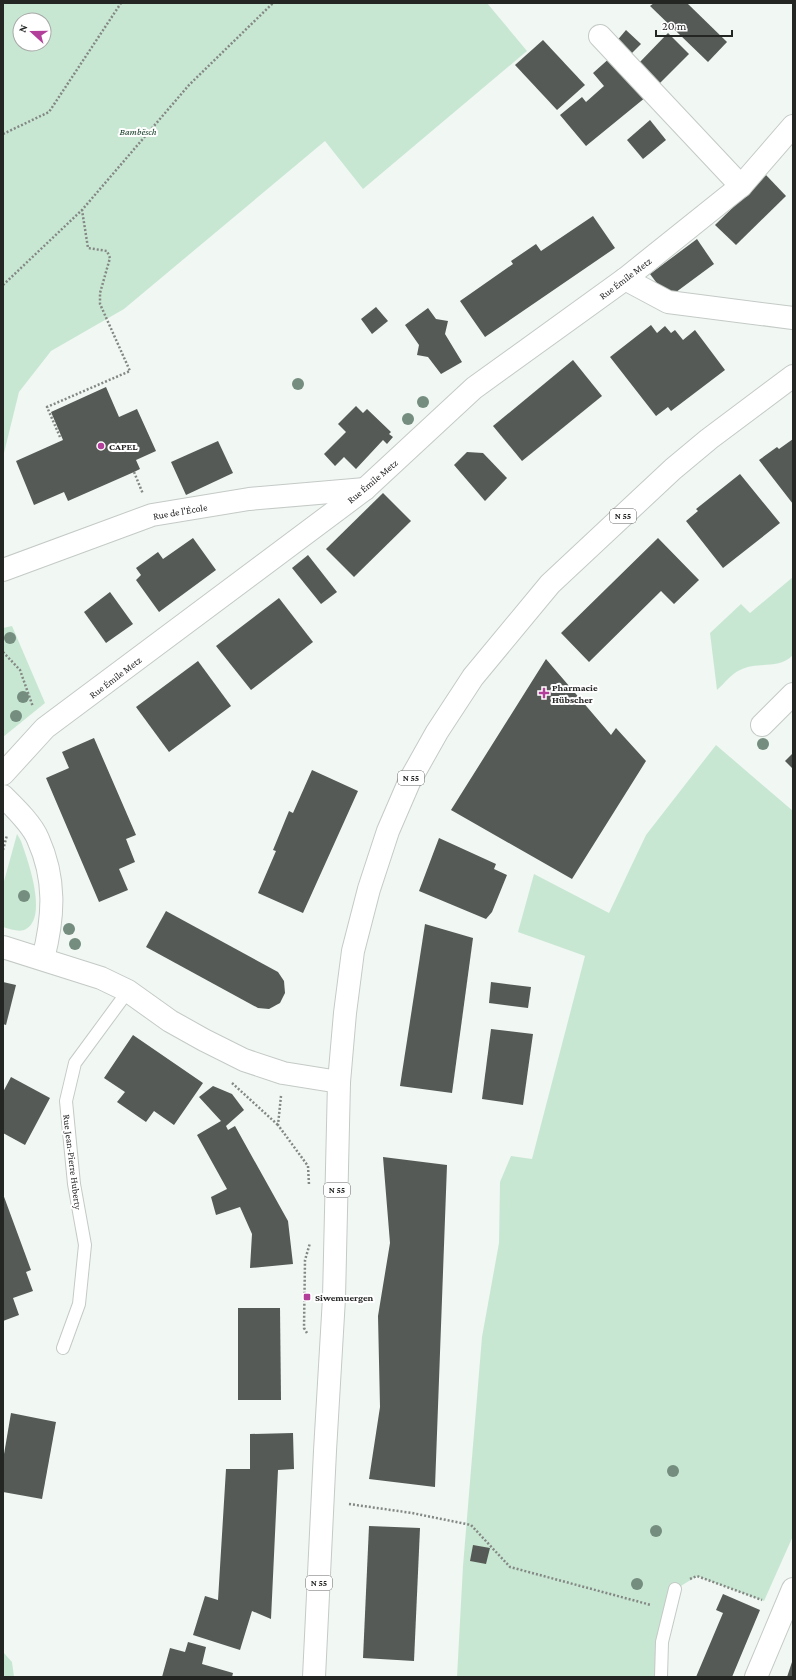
<svg xmlns="http://www.w3.org/2000/svg" width="796" height="1680" viewBox="0 0 796 1680" font-family="'Crimson Pro',serif">
  <style>
    .green { fill: #c8e7d2; fill-rule: evenodd }
    .building { fill: #555a56 }
    .lines { fill: none; stroke-linecap: round; stroke-linejoin: round }
    .lane-casing { stroke: #c4cac6; stroke-width: 14 }
    .street-casing { stroke: #c4cac6; stroke-width: 24 }
    .secondary-casing { stroke: #c4cac6; stroke-width: 24 }
    .primary-casing { stroke: #c4cac6; stroke-width: 24 }
    .path { stroke: #848885; stroke-width: 2.5; stroke-dasharray: 2 2; stroke-linecap: butt }
    .lane { stroke: #fff; stroke-width: 12 }
    .street { stroke: #fff; stroke-width: 22 }
    .secondary { stroke: #fff; stroke-width: 22 }
    .primary { stroke: #fff; stroke-width: 22 }
    .tree { fill: #748d7f }
    .poi-dot { fill: #b2409b; stroke: #fff; stroke-width: 1.5 }
    .labels { text-anchor: middle; stroke-width: 4; stroke-linejoin: round; paint-order: stroke }
    .shield { fill: #fff; stroke: #666766; stroke-width: 1 }
    .shield-label { font-size: 9px; font-weight: bold; fill: #242624 }
    .park-label { font-size: 10px; font-style: italic; fill: #0d3620; stroke: #fff }
    .street-label { font-size: 10px; fill: #242624; stroke: #fff }
    .poi-label { font-size: 10px; font-weight: bold; fill: #242624; stroke: #fff; text-anchor: start }
  </style>
  <rect width="100%" height="100%" fill="#f1f7f3"/>
  <!-- green -->
  <g class="green">
    <path d="M3,3H487L527,51L363,189L325,141L124,309L51,351L19,392L3,457ZM20,20H44V44H20Z"/>
    <path d="M793,577V655C779,670 757,661 740,670C731,674 724,684 717,690L710,633L741,604L750,613Z"/>
    <path d="M12,626L45,703L3,737V628Z"/>
    <path d="M716,745L793,811V1536L764,1601L697,1576L676,1589L661,1677H457L463,1566L482,1337L499,1243L500,1182L511,1156L532,1159L585,956L518,932L534,874L609,913L646,835Z"/>
    <path d="M17,834L21,841C27,858 50,920 24,930C18,932 10,929 3,927V885Z"/>
    <path d="M3,1652L12,1662L14,1677H3Z"/>
  </g>
  <!-- building -->
  <g class="building">
    <path d="M654,3H687L727,42L708,62L650,6Z"/>
    <path d="M626,30L641,44L629,56L615,43Z"/>
    <path d="M668,33L689,54L658,85L637,65Z"/>
    <path d="M543,40L585,85L557,110L515,65Z"/>
    <path d="M612,56L646,97L586,146L560,115L582,97L586,102L604,86L593,73Z"/>
    <path d="M650,120L666,140L643,159L627,140Z"/>
    <path d="M766,175L786,196L736,245L715,225Z"/>
    <path d="M593,216L615,248L485,337L460,301L513,264L511,261L536,244L541,251Z"/>
    <path d="M697,239L714,264L668,298L650,274Z"/>
    <path d="M376,307L388,321L372,334L361,319Z"/>
    <path d="M428,308L436,319L448,321L445,334L462,362L441,374L428,357L417,355L419,345L405,325Z"/>
    <path d="M651,325L657,333L665,326L671,333L675,330L683,340L695,330L725,370L671,411L668,407L656,416L610,357Z"/>
    <path d="M573,360L602,396L522,461L493,426Z"/>
    <path d="M106,387L119,417L137,409L156,451L136,460L140,469L134,472L68,501L64,492L34,505L16,461L63,440L51,412Z"/>
    <path d="M356,406L363,413L367,409L391,432L389,434L393,437L387,444L383,440L356,469L344,457L335,466L324,454L346,432L338,424Z"/>
    <path d="M793,439V504L759,460L777,447L779,449Z"/>
    <path d="M218,441L233,473L186,495L171,462Z"/>
    <path d="M467,452L483,453L507,478L485,501L454,465Z"/>
    <path d="M740,474L780,523L723,568L686,521L698,511L696,509Z"/>
    <path d="M383,493L411,521L354,577L326,549Z"/>
    <path d="M193,538L216,570L159,612L136,580L141,575L136,568L158,552L163,559Z"/>
    <path d="M658,538L699,580L674,604L661,591L589,662L561,633Z"/>
    <path d="M308,555L337,592L321,604L292,568Z"/>
    <path d="M110,592L133,624L106,643L84,612Z"/>
    <path d="M279,598L313,642L251,690L216,646Z"/>
    <path d="M546,659L611,735L616,728L646,761L572,879L451,810Z"/>
    <path d="M198,661L231,706L169,752L136,707Z"/>
    <path d="M94,738L136,835L126,839L135,862L119,869L128,890L99,902L46,778L69,768L62,752Z"/>
    <path d="M793,753V769L785,761Z"/>
    <path d="M312,770L358,791L303,913L258,893L276,851L273,850L289,811L293,813Z"/>
    <path d="M439,838L496,864L494,869L507,875L492,912L486,919L419,891Z"/>
    <path d="M166,911L278,972L284,981L285,993L280,1003L269,1009L258,1008L146,947Z"/>
    <path d="M425,924L473,938L452,1093L400,1086Z"/>
    <path d="M3,982L16,985L6,1025L3,1024Z"/>
    <path d="M491,982L531,987L528,1008L489,1003Z"/>
    <path d="M491,1029L533,1034L523,1105L482,1099Z"/>
    <path d="M133,1035L203,1083L174,1125L154,1111L146,1122L117,1102L125,1092L104,1078Z"/>
    <path d="M11,1077L50,1098L25,1145L3,1133V1092Z"/>
    <path d="M213,1086L232,1094L244,1110L226,1126L228,1130L235,1126L288,1221L293,1264L250,1268L252,1234L240,1207L216,1215L211,1197L227,1189L197,1135L221,1121L199,1097Z"/>
    <path d="M383,1157L447,1165L435,1487L369,1479L380,1407L378,1316L390,1243Z"/>
    <path d="M3,1194L31,1270L26,1272L33,1291L13,1298L19,1315L3,1321Z"/>
    <path d="M238,1308H280L281,1400H238Z"/>
    <path d="M11,1413L56,1422L42,1499L3,1492V1460Z"/>
    <path d="M293,1433L294,1469L278,1470L271,1619L252,1611L240,1650L193,1635L205,1596L218,1600L226,1469H250V1434Z"/>
    <path d="M369,1526L420,1528L414,1661L363,1658Z"/>
    <path d="M473,1545L490,1548L486,1564L470,1561Z"/>
    <path d="M723,1594L760,1610L732,1677H696L723,1613L716,1610Z"/>
    <path d="M188,1642L206,1647L202,1664L233,1673L232,1677H162L170,1648L185,1652Z"/>
    <path d="M793,1659V1677H787Z"/>
  </g>
  <g class="lines">
    <!-- lane casing -->
    <g class="lane-casing">
      <g id="lane">
        <path d="M63,1348L79,1304L85,1245L74,1184L66,1101L75,1063L128,991"/>
        <path d="M661,1677L662,1642L675,1589"/>
      </g>
    </g>
    <!-- street casing -->
    <g class="street-casing">
      <g id="street">
        <path d="M600,36L741,186"/>
        <path d="M625,279L668,302L793,318"/>
        <path d="M3,570L152,515L249,499L365,489"/>
        <path d="M762,725L793,694"/>
        <path d="M3,774L45,728L365,489L474,388L625,279L741,186L793,126"/>
        <path d="M3,796C14,807 32,824 38,839C56,879 54,916 43,959"/>
        <path d="M3,947L101,978L128,991L170,1021L204,1040L244,1060L283,1073L339,1082"/>
      </g>
    </g>
    <!-- secondary casing -->
    <g class="secondary-casing">
      <path id="secondary" d="M756,1677L793,1589"/>
    </g>
    <!-- primary casing -->
    <g class="primary-casing">
      <path id="primary" d="M314,1677L325,1451L334,1298L339,1082L345,1013L353,951L369,889L388,831L410,780L437,732L473,677L550,584L673,469L709,439L793,376"/>
    </g>
    <!-- path -->
    <g class="path">
      <path d="M3,134L49,112L121,3"/>
      <path d="M3,285L82,210L189,85L273,3"/>
      <path d="M60,437L47,407L130,371L100,304V293L110,258L107,251L88,248L82,210"/>
      <path d="M134,472L143,494"/>
      <path d="M3,652L20,670L33,707"/>
      <path d="M3,850L7,835"/>
      <path d="M232,1083L278,1125"/>
      <path d="M281,1096L278,1125L308,1166L309,1185"/>
      <path d="M307,1333L304,1328L305,1260L310,1243"/>
      <path d="M349,1504L412,1513L471,1525L510,1567L651,1605"/>
      <path d="M690,1579L697,1576L762,1600"/>
    </g>
    <!-- lane -->
    <use href="#lane" class="lane"/>
    <!-- street -->
    <use href="#street" class="street"/>
    <!-- secondary -->
    <use href="#secondary" class="secondary"/>
    <!-- primary -->
    <use href="#primary" class="primary"/>
  </g>
  <!-- trees -->
  <g class="tree">
    <circle cx="298" cy="384" r="6"/>
    <circle cx="423" cy="402" r="6"/>
    <circle cx="408" cy="419" r="6"/>
    <circle cx="10" cy="638" r="6"/>
    <circle cx="23" cy="697" r="6"/>
    <circle cx="16" cy="716" r="6"/>
    <circle cx="763" cy="744" r="6"/>
    <circle cx="24" cy="896" r="6"/>
    <circle cx="69" cy="929" r="6"/>
    <circle cx="75" cy="944" r="6"/>
    <circle cx="673" cy="1471" r="6"/>
    <circle cx="656" cy="1531" r="6"/>
    <circle cx="637" cy="1584" r="6"/>
  </g>
  <!-- markers -->
  <g class="poi-dot">
    <circle cx="101" cy="446" r="4"/>
    <path d="M542 687h4v4h4v4h-4v4h-4v-4h-4v-4h4z"/>
    <rect x="303" y="1293" width="8" height="8" rx="2"/>
  </g>
  <g class="labels">
    <!-- shield labels -->
    <g class="shield">
      <rect x="610" y="509" width="26" height="14" rx="3"/>
      <rect x="398" y="771" width="26" height="14" rx="3"/>
      <rect x="324" y="1183" width="26" height="14" rx="3"/>
      <rect x="306" y="1576" width="26" height="14" rx="3"/>
    </g>
    <g class="shield-label">
      <text x="623" y="519">N 55</text>
      <text x="411" y="781">N 55</text>
      <text x="337" y="1193">N 55</text>
      <text x="319" y="1586">N 55</text>
    </g>
    <!-- park labels -->
    <g class="park-label">
      <text x="138" y="135">Bambësch</text>
    </g>
    <!-- street labels -->
    <g class="street-label">
      <text transform="translate(625 278) rotate(-37)" y="4">Rue Émile Metz</text>
      <text transform="translate(372 481) rotate(-40)" y="4">Rue Émile Metz</text>
      <text transform="translate(180 511) rotate(-10)" y="4">Rue de l'École</text>
      <text transform="translate(115 677) rotate(-37)" y="4">Rue Émile Metz</text>
      <text transform="translate(73 1162) rotate(83)" y="4">Rue Jean-Pierre Huberty</text>
    </g>
    <!-- poi labels -->
    <g class="poi-label">
      <text x="109" y="450">CAPEL</text>
      <text x="552" y="691">Pharmacie<tspan x="552" dy="12">Hübscher</tspan></text>
      <text x="315" y="1301">Siwemuergen</text>
    </g>
  </g>
  <!-- border -->
  <rect width="796" height="1680" fill="none" stroke="#242624" stroke-width="8"/>
  <!-- north arrow -->
  <g transform="translate(32 32) rotate(291)"><circle r="19" fill="#ffffff" stroke="#a7a8a7"/>
  <path d="M0-3L7 15L0 10L-7 15Z" fill="#b2409b"/>
  <text y="-6" font-size="11" font-weight="bold" text-anchor="middle" fill="#242624">N</text>
  </g>
  <!-- scale -->
  <path d="M656 30v6h76v-6" fill="none" stroke="#242624" stroke-width="2"/>
  <text x="662" y="30" font-size="12" fill="#242624" stroke="#ffffff" stroke-width="3" paint-order="stroke">20 m</text>
</svg>
